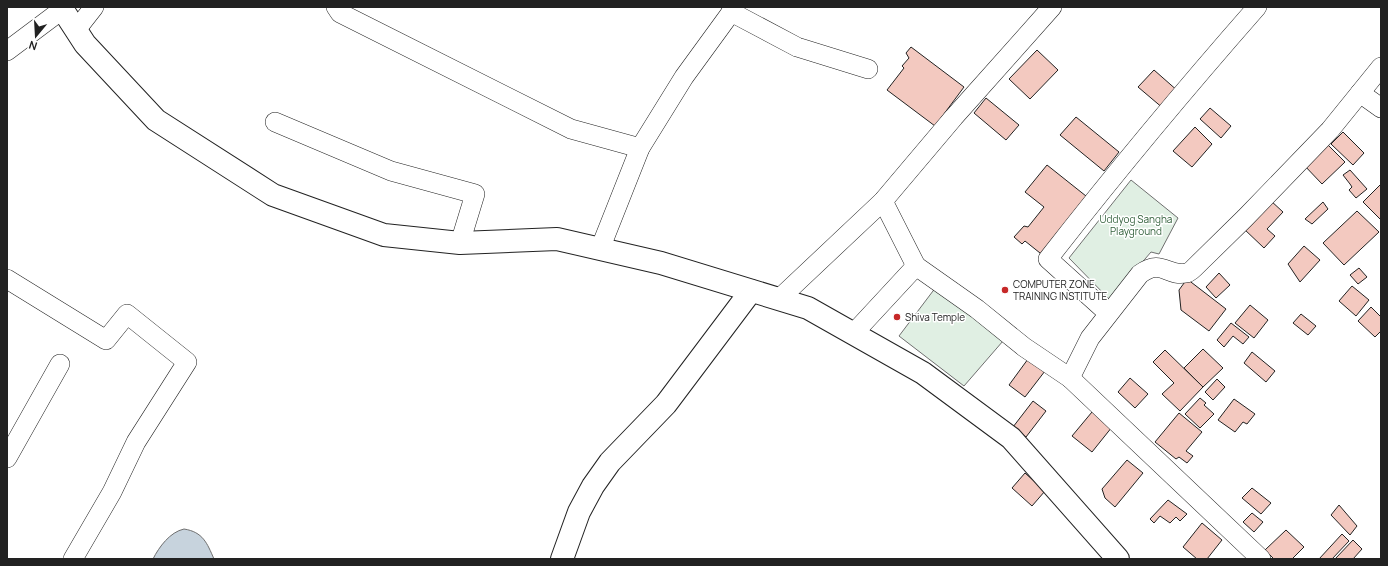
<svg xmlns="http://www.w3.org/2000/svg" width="1388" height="566" viewBox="0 0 1388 566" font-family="Manrope,sans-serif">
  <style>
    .green { fill: #e0efe3; stroke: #6f6f6f }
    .water { fill: #c7d3dd; stroke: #6f6f6f }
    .building { fill: #f3c9c0; stroke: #222 }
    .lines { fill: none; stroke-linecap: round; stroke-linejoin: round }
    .minor-casing { stroke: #222; stroke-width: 20 }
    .tertiary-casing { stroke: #222; stroke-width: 24 }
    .minor { stroke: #fff; stroke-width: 19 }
    .tertiary { stroke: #fff; stroke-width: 22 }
    .poi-dot { fill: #c62828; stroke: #fff; stroke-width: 1.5 }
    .labels { text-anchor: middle; stroke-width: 3; stroke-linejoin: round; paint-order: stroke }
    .park-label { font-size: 10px; fill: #2f5e38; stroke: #fff }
    .poi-label { font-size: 10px; fill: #222; stroke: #fff; text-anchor: start }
  </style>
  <rect width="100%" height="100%" fill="#fff"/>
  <!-- green -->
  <g class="green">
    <path d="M1131,180L1178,218L1159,254L1151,252L1110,300L1069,258Z"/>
    <path d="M936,287L1003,341L964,386L899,336Z"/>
  </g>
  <!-- water -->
  <path class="water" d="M184,529C203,532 207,543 214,559H153C159,547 170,532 184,529Z"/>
  <!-- building -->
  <g class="building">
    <path d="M911,47L964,87L935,126L887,90L904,68L902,66L909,58L906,53Z"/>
    <path d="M1037,50L1058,70L1030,99L1009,79Z"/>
    <path d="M1154,70L1179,92L1164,109L1138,87Z"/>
    <path d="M986,98L1019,125L1006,140L974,113Z"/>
    <path d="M1210,108L1231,126L1221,138L1200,119Z"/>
    <path d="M1076,117L1119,152L1104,171L1060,135Z"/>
    <path d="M1195,127L1212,144L1192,167L1173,151Z"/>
    <path d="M1343,132L1364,153L1353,165L1331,144Z"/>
    <path d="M1325,142L1345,162L1322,184L1303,164Z"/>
    <path d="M1047,165L1091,200L1045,257L1025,241L1022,244L1014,237L1024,226L1028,227L1044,207L1025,192Z"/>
    <path d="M1350,170L1367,189L1356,198L1349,190L1352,187L1350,184L1343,175Z"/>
    <path d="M1381,184V220L1363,202Z"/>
    <path d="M1270,200L1283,212L1267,229L1275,236L1264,248L1243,228Z"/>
    <path d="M1323,202L1328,209L1312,224L1305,219Z"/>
    <path d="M1357,211L1379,232L1344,265L1323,243Z"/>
    <path d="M1304,246L1320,260L1300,282L1288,264Z"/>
    <path d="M1359,268L1367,277L1358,284L1350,275Z"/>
    <path d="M1219,273L1230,285L1216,298L1206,287Z"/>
    <path d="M1187,279L1226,309L1209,331L1181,310L1179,290Z"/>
    <path d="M1352,286L1369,300L1356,316L1339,301Z"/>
    <path d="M1250,305L1268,320L1254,338L1235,323Z"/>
    <path d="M1371,307L1381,317V331L1375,337L1358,321Z"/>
    <path d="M1301,314L1316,326L1308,335L1293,323Z"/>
    <path d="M1231,323L1249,337L1243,344L1233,336L1224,347L1217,340Z"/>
    <path d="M1203,349L1223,368L1203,387L1184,368Z"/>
    <path d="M1165,350L1203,387L1180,411L1162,394L1174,383L1153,362Z"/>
    <path d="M1252,352L1275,371L1266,382L1244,363Z"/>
    <path d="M1028,359L1045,371L1025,397L1009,385Z"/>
    <path d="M1130,378L1148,394L1135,408L1118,392Z"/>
    <path d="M1217,379L1225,387L1213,400L1205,392Z"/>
    <path d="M1200,398L1206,403L1204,405L1214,414L1200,428L1185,414Z"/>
    <path d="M1234,399L1255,414L1247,424L1243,422L1235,432L1218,420Z"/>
    <path d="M1033,401L1046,411L1026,437L1013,427Z"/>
    <path d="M1092,412L1112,427L1092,452L1072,436Z"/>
    <path d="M1179,413L1202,432L1186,451L1193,456L1187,463L1179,457L1176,459L1155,442Z"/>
    <path d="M1127,460L1143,473L1115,507L1105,498L1102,489Z"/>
    <path d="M1025,473L1045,491L1032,506L1012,488Z"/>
    <path d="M1252,488L1271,503L1261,514L1242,498Z"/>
    <path d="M1168,500L1187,514L1180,521L1176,517L1170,523L1160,516L1154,523L1150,519Z"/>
    <path d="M1339,505L1357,526L1350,535L1331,515Z"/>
    <path d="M1252,513L1263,522L1254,532L1243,522Z"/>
    <path d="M1202,523L1222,540L1207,559H1197L1183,547Z"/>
    <path d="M1286,530L1304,547L1292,559H1274L1265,550Z"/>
    <path d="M1342,534L1349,541L1332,559H1319Z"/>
    <path d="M1353,540L1362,549L1353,559H1335Z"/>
  </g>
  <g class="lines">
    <!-- minor casing -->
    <g class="minor-casing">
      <g id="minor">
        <path d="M336,7L340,13L571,129L640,148"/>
        <path d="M731,12L797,47L868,69"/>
        <path d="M76,30L94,7"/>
        <path d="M7,51L63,9"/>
        <path d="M1360,93L1381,108"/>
        <path d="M275,122L391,171L475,194L460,243"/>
        <path d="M883,201L916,266"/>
        <path d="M600,249L640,148L684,77L735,7"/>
        <path d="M7,279L106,340L127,314L187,362L136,442L112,492L73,559"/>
        <path d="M779,299L883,201L954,117L1052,7"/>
        <path d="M1108,313L1048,259C1115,173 1185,89 1257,7"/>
        <path d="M853,334L916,266L977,309L1024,347L1070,378L1090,338L1140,274C1162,258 1167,277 1186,273C1189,273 1192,270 1194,268L1245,218L1330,130L1381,67"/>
        <path d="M1070,378L1261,559"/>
        <path d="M7,458L60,364"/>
      </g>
    </g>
    <!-- tertiary casing -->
    <g class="tertiary-casing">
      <g id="tertiary">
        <path d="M61,7L85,44L156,120L273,195L384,235L460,243L557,239L661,263L808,308L923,373L1011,438L1118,559"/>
        <path d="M562,559L579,512L593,486L610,462L666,404L751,291"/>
      </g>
    </g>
    <!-- minor -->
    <use href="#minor" class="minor"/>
    <!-- tertiary -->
    <use href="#tertiary" class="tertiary"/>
  </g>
  <!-- markers -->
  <g class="poi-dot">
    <circle cx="1005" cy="290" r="4"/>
    <circle cx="897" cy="317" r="4"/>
  </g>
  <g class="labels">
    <!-- park labels -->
    <g class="park-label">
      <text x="1136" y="223">Uddyog Sangha<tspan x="1136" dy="12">Playground</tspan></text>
    </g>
    <!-- poi labels -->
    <g class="poi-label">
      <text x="1013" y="288">COMPUTER ZONE<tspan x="1013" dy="12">TRAINING INSTITUTE</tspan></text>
      <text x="905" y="321">Shiva Temple</text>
    </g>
  </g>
  <!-- border -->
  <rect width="1388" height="566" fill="none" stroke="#222222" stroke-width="16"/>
  <!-- north arrow -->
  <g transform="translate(36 36) rotate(198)" stroke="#ffffff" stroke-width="3" paint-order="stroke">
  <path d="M0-3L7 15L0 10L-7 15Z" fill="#222222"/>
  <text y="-6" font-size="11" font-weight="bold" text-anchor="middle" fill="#222222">N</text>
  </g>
</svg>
